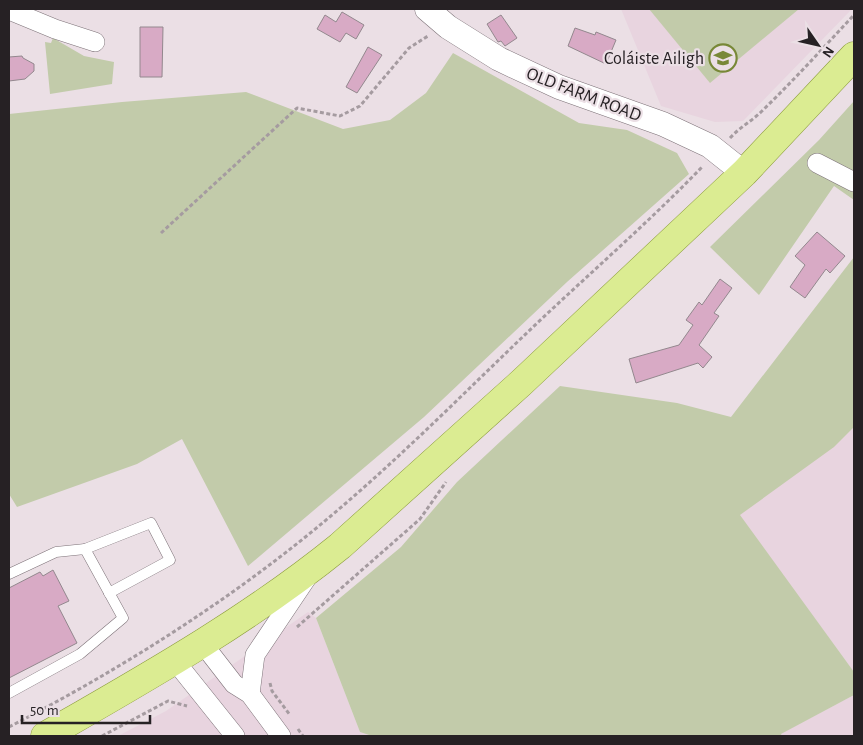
<svg xmlns="http://www.w3.org/2000/svg" width="863" height="745" viewBox="0 0 863 745" font-family="'Alegreya Sans',sans-serif">
  <style>
    .built { fill: #e8d4df }
    .green { fill: #c2cbaa }
    .building { fill: #d8aac5; stroke: #93888e }
    .lines { fill: none; stroke-linecap: round; stroke-linejoin: round }
    .service-casing { stroke: #7d7278; stroke-width: 11 }
    .minor-casing { stroke: #7d7278; stroke-width: 20 }
    .tertiary-casing { stroke: #7d7278; stroke-width: 25 }
    .primary-casing { stroke: #8c9c3c; stroke-width: 29 }
    .path { stroke: #a59ba0; stroke-width: 3; stroke-dasharray: 4 2.5; stroke-linecap: butt }
    .service { stroke: #fff; stroke-width: 10 }
    .minor { stroke: #fff; stroke-width: 19 }
    .tertiary { stroke: #fff; stroke-width: 24 }
    .primary { stroke: #dbec92; stroke-width: 28 }
    .labels { text-anchor: middle; stroke-width: 4.5; stroke-linejoin: round; paint-order: stroke }
    .poi-label { font-size: 18px; fill: #262124; stroke: #ebdfe5; text-anchor: end }
    .street-label { font-size: 18px; fill: #262124; stroke: #ebdfe5 }
  </style>
  <rect width="100%" height="100%" fill="#ebdfe5"/>
  <!-- built -->
  <g class="built">
    <path d="M621,9H852L743,121L715,122L661,106Z"/>
    <path d="M854,427V672L739,515L833,447Z"/>
    <path d="M308,612L316,618L360,732L372,736H118L166,711Z"/>
    <path d="M854,695V736H782L780,734Z"/>
  </g>
  <!-- green -->
  <g class="green">
    <path d="M649,9H799L710,83Z"/>
    <path d="M53,38L84,56L114,62L112,84L50,94L45,42L51,43Z"/>
    <path d="M453,53L579,123L627,130L677,153L689,174L567,282L424,417L248,566L182,439L137,464L17,507L9,494V114L122,102L246,92L343,129L390,120L426,93Z"/>
    <path d="M854,101V200L834,186L759,295L710,247L819,140Z"/>
    <path d="M854,257V427L834,447L740,515L854,672V695L781,734L782,736H372L360,732L316,618L401,547L457,482L560,386L677,403L731,417Z"/>
  </g>
  <!-- building -->
  <g class="building">
    <path d="M342,12L364,25L356,39L346,33L340,42L317,29L325,15L336,22Z"/>
    <path d="M501,15L517,38L505,46L501,41L498,42L487,24Z"/>
    <path d="M140,27H163L162,77H140Z"/>
    <path d="M575,28L595,35L596,32L616,40L606,64L568,46Z"/>
    <path d="M368,47L382,55L357,93L346,87Z"/>
    <path d="M22,56L23,58L34,64V71L25,79L9,81V57Z"/>
    <path d="M817,232L845,256L830,273L826,269L805,298L790,287L805,265L795,256Z"/>
    <path d="M720,279L732,288L714,313L719,316L699,345L712,357L703,368L698,363L636,383L629,359L679,345L693,325L686,320L699,302L702,305Z"/>
    <path d="M53,570L69,601L58,606L77,643L9,678V588L40,572L43,576Z"/>
  </g>
  <g class="lines">
    <!-- service casing -->
    <g class="service-casing">
      <g id="service">
        <path d="M85,549L151,523L170,560L109,593"/>
        <path d="M9,574L56,552L85,549L123,618L80,654L9,693"/>
      </g>
    </g>
    <!-- minor casing -->
    <g class="minor-casing">
      <g id="minor">
        <path d="M9,10L55,29L95,42"/>
        <path d="M817,163L854,182"/>
        <path d="M203,644L234,684L250,694L281,736"/>
        <path d="M175,661L235,736"/>
        <path d="M250,694L255,655L306,579"/>
      </g>
    </g>
    <!-- tertiary casing -->
    <g class="tertiary-casing">
      <path id="tertiary" d="M427,9L448,27L499,59L559,87L663,124L710,146L744,173"/>
    </g>
    <!-- primary casing -->
    <g class="primary-casing">
      <path id="primary" d="M45,736C146,678 249,620 340,546L521,383L744,173L854,56"/>
    </g>
    <!-- path -->
    <g class="path">
      <path d="M730,138C740,127 752,121 762,111C794,80 824,47 854,15"/>
      <path d="M161,233L297,108L340,116L360,106L409,48L428,36"/>
      <path d="M297,627L420,519L446,482"/>
      <path d="M270,683L272,691L290,715"/>
      <path d="M9,727C123,668 234,598 332,515C402,456 467,390 533,327C590,273 649,222 703,166"/>
      <path d="M298,729L303,736"/>
      <path d="M102,736L168,701L187,706"/>
    </g>
    <!-- service -->
    <use href="#service" class="service"/>
    <!-- minor -->
    <use href="#minor" class="minor"/>
    <!-- tertiary -->
    <use href="#tertiary" class="tertiary"/>
    <!-- primary -->
    <use href="#primary" class="primary"/>
  </g>
  <!-- icons -->
  <defs>
    <g id="school-ring" transform="scale(1.4375)"><circle r="9.5" fill="#ebdfe5" stroke="#788837" stroke-width="1.5"/><path d="M0-5L7-2L0 1L-7-2ZM-4 1L0 2.5L4 1V4Q0 6-4 4Z" fill="#788837"/></g>
  </defs>
  <g fill-rule="evenodd">
    <use href="#school-ring" x="723" y="58"/>
  </g>
  <g class="labels">
    <!-- poi labels -->
    <g class="poi-label">
      <text x="704" y="64">Coláiste Ailigh</text>
    </g>
    <!-- street labels -->
    <g class="street-label">
      <text transform="translate(584 94) rotate(21)" y="6">OLD FARM ROAD</text>
    </g>
  </g>
  <!-- border -->
  <rect width="863" height="745" fill="none" stroke="#262124" stroke-width="20"/>
  <!-- north arrow -->
  <g transform="translate(818 45) rotate(124)" stroke="#ebdfe5" stroke-width="4" paint-order="stroke">
  <path d="M0-4L9 19L0 12L-9 19Z" fill="#262124"/>
  <text y="-8" font-size="14" font-weight="bold" text-anchor="middle" fill="#262124">N</text>
  </g>
  <!-- scale -->
  <path d="M22 715v8h128v-8" fill="none" stroke="#262124" stroke-width="2.5"/>
  <text x="30" y="715" font-size="15" fill="#262124" stroke="#ebdfe5" stroke-width="4" paint-order="stroke">50 m</text>
</svg>
